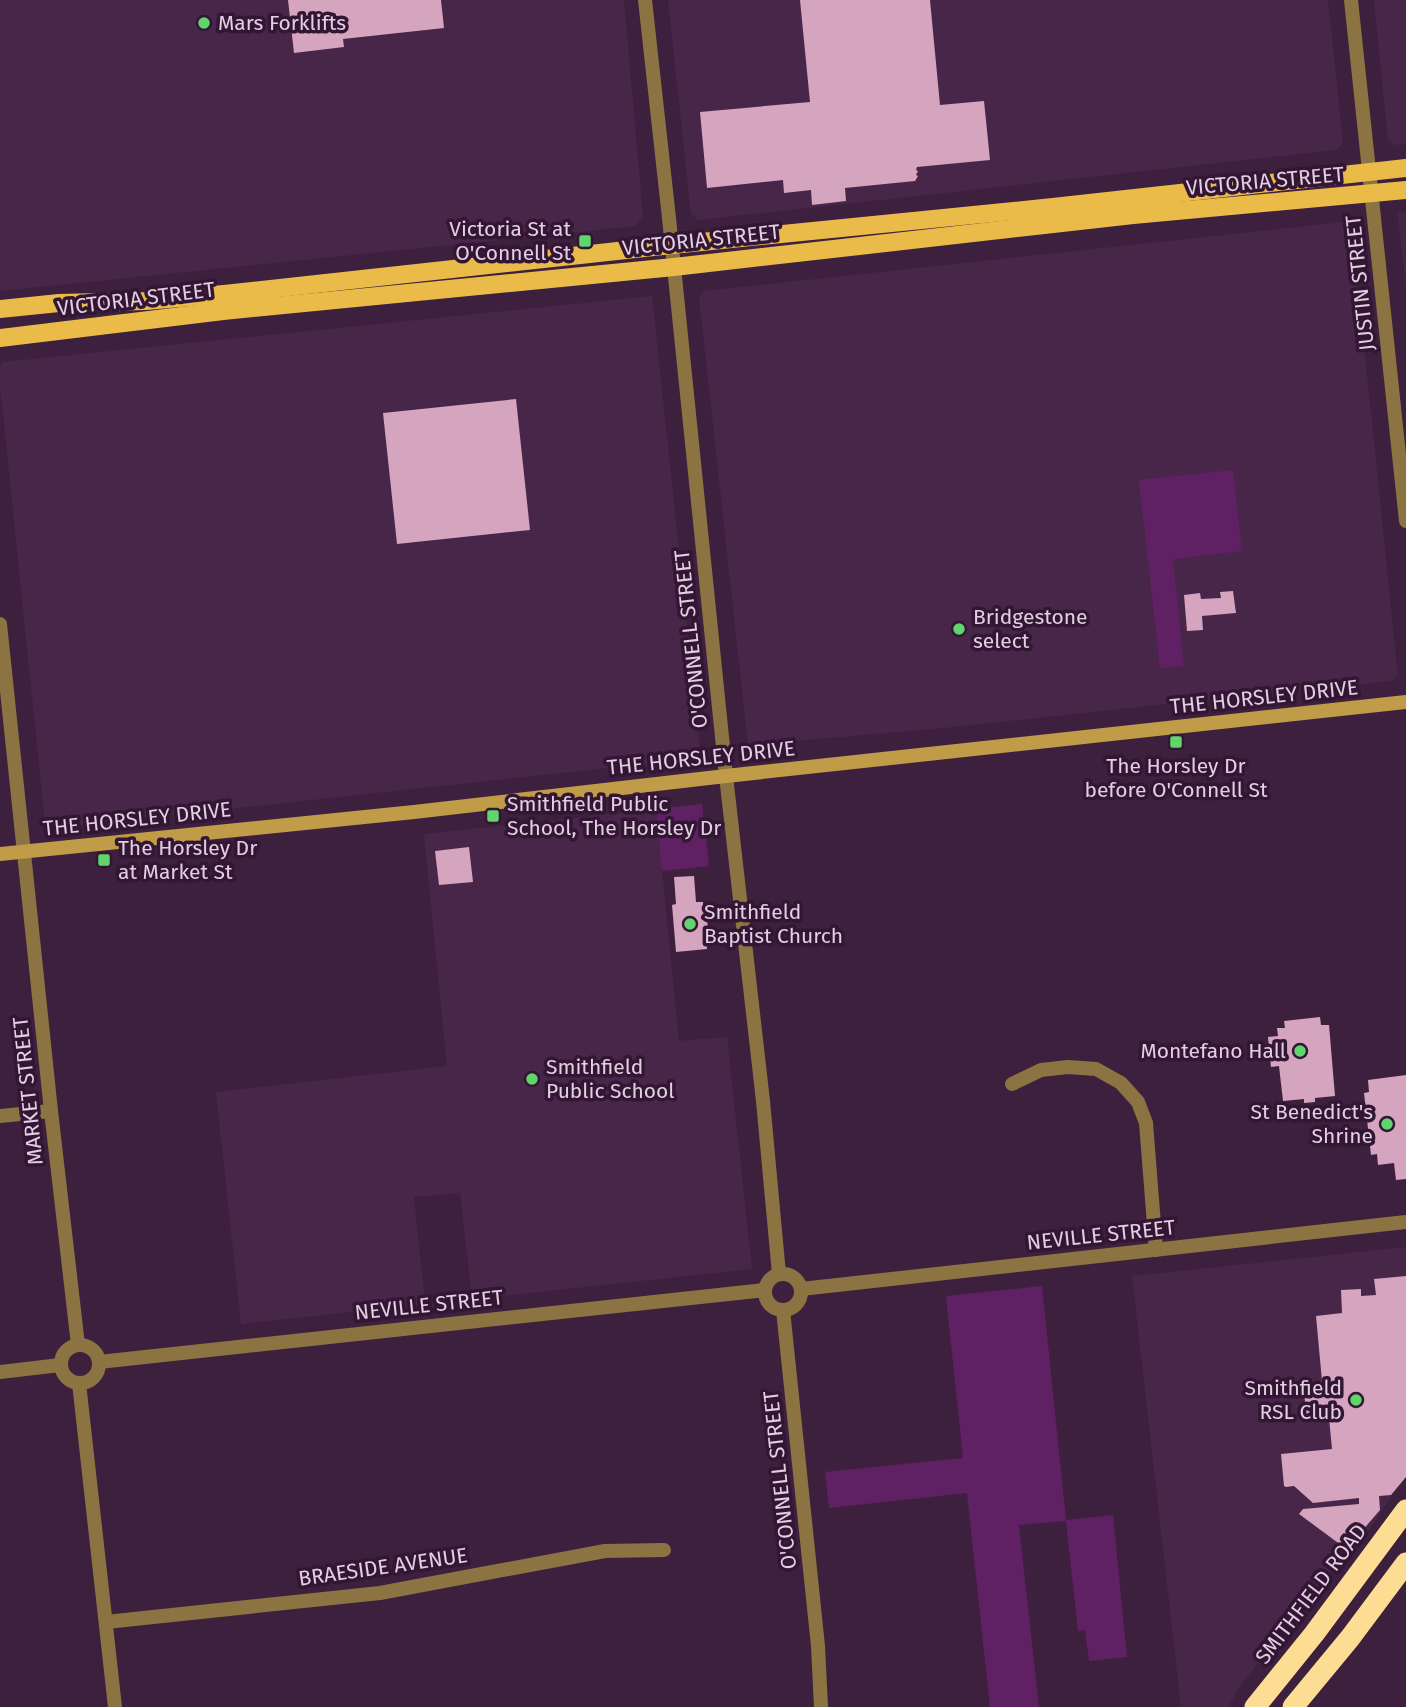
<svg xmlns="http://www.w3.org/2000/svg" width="1406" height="1707" viewBox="0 0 1406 1707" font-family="'Fira Sans',sans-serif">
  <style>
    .built { fill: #48264a }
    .green { fill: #602164 }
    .building { fill: #d5a4be }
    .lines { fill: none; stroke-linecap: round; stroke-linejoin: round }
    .street { stroke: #8b7442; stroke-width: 14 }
    .secondary { stroke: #c19c48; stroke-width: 14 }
    .primary { stroke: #ebbb49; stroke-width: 18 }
    .highway { stroke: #fddc93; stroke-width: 21 }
    .poi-dot { fill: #5fd56b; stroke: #331634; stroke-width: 2.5 }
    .labels { text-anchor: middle; stroke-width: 7; stroke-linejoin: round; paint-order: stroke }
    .poi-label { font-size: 21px; fill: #e2cfe2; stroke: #331634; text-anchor: start }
    .street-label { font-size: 21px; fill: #e2cfe2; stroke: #331634 }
  </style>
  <rect width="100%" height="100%" fill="#3d203e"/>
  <!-- built -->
  <g class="built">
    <path d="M0,0H624L643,217L636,226L0,291Z"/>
    <path d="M668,0H1328L1343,144L1336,150L698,220L691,214Z"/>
    <path d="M1374,0H1406V144L1395,145L1388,139Z"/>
    <path d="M1406,212V290L1398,214Z"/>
    <path d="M1344,222L1352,229L1398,675L1391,681L1259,694L934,729L748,745L699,297L704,291Z"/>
    <path d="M652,296L701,758L52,828L45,823L0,385V366L3,362Z"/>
    <path d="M656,809L679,1041L727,1037L752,1269L472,1299L460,1193L414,1197L425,1304L241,1324L216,1092L447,1066L424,834Z"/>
    <path d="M1406,1247V1475L1352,1555L1341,1559L1242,1683L1228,1707H1181L1132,1276Z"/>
  </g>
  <!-- green -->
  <g class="green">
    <path d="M1233,470L1242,551L1173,559L1184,666L1160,668L1139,480Z"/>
    <path d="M702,804L709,866L662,871L656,809Z"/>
    <path d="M1042,1286L1066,1520L1113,1515L1127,1657L1089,1661L1085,1630L1078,1631L1066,1521L1019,1525L1039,1707H990L967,1493L829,1508L825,1472L963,1458L946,1296Z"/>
  </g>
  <!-- building -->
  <g class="building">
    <path d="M288,0H441L444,28L343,39L344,47L294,53Z"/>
    <path d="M800,0H930L940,105L984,101L990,160L917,167L916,170L918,171L916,175L918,176L915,181L845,188L846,201L812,205L811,190L784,193L783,180L707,188L700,112L810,102Z"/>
    <path d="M516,399L530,530L397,544L383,413Z"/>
    <path d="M1233,591L1236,613L1202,616L1203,630L1187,631L1184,595L1200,593L1201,599L1221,598L1220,592Z"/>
    <path d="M469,847L473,882L439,885L435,851Z"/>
    <path d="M694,876L696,902H703V909L706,908L709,940H706L707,949L676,952L672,905L676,904L674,877Z"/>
    <path d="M1320,1017L1321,1025H1329L1335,1096L1315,1098V1102L1304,1103V1099L1283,1101L1279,1066L1271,1067L1268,1037L1278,1036L1277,1028H1285L1284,1021Z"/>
    <path d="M1406,1075V1179L1396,1180L1394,1163L1378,1165L1377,1154L1371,1155L1364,1093L1369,1092L1368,1080Z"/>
    <path d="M1406,1276V1477L1391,1495L1379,1496L1380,1510L1355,1539L1357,1541L1349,1551L1299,1514L1303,1509L1359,1504V1498L1313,1503L1294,1486L1286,1487L1284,1486L1281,1454L1332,1449L1329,1418L1307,1420L1303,1383L1322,1381L1316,1316L1342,1313L1341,1290L1361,1289V1296L1376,1295L1374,1279Z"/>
  </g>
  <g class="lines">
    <!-- street -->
    <g class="street">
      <path d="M645,0L669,218L726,776L763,1101L779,1274"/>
      <path d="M1351,0L1406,521"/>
      <path d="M0,624L51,1111L78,1345"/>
      <path d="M1012,1084L1041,1070L1068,1067L1096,1069L1121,1083L1138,1102L1146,1123L1156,1250"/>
      <path d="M0,1116L51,1111"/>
      <circle cx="783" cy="1292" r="18"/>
      <path d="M801,1289L1406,1222"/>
      <path d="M783,1310L818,1646L821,1707"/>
      <circle cx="80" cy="1364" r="19"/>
      <path d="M99,1362L765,1290"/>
      <path d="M0,1372L60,1365"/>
      <path d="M79,1383L115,1707"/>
      <path d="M106,1622L380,1593L605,1551L664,1550"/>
    </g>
    <!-- secondary -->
    <path class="secondary" d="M0,854L414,812L726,776L1406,702"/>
    <!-- primary -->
    <g class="primary">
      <path d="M0,309L59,303L146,301L224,294L672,245L1053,207L1406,168"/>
      <path d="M0,338L223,311L674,267L1133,215L1406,190"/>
    </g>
    <!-- highway -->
    <g class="highway">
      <path d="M1255,1707L1314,1634L1406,1510"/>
      <path d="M1293,1707L1350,1638L1406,1563"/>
    </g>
  </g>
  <!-- markers -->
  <g class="poi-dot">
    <circle cx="204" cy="23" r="7"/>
    <rect x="578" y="234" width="14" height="14" rx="3.5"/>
    <circle cx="959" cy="629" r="7"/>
    <rect x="1169" y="735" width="14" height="14" rx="3.5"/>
    <rect x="486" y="809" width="14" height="14" rx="3.5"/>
    <rect x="97" y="853" width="14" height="14" rx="3.5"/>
    <circle cx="690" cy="924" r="7"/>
    <circle cx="1300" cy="1051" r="7"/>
    <circle cx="532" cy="1079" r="7"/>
    <circle cx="1387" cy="1124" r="7"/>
    <circle cx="1356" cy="1400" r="7"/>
  </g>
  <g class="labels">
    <!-- poi labels -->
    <g class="poi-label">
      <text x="218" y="30">Mars Forklifts</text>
      <text x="571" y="236" text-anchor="end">Victoria St at<tspan x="571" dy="24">O'Connell St</tspan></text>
      <text x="973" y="624">Bridgestone<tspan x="973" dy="24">select</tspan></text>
      <text x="1176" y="773" text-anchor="middle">The Horsley Dr<tspan x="1176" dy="24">before O'Connell St</tspan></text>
      <text x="507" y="811">Smithfield Public<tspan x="507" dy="24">School, The Horsley Dr</tspan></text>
      <text x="118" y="855">The Horsley Dr<tspan x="118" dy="24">at Market St</tspan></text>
      <text x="704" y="919">Smithfield<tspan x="704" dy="24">Baptist Church</tspan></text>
      <text x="1286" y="1058" text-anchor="end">Montefano Hall</text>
      <text x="546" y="1074">Smithfield<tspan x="546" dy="24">Public School</tspan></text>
      <text x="1373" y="1119" text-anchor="end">St Benedict's<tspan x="1373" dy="24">Shrine</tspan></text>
      <text x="1342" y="1395" text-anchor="end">Smithfield<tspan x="1342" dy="24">RSL Club</tspan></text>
    </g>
    <!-- street labels -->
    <g class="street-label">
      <text transform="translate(1265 181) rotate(-5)" y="7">VICTORIA STREET</text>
      <text transform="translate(701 240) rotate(-6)" y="7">VICTORIA STREET</text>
      <text transform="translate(1360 283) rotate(-96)" y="7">JUSTIN STREET</text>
      <text transform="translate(136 299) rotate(-7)" y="7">VICTORIA STREET</text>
      <text transform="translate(691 639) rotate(-96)" y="7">O'CONNELL STREET</text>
      <text transform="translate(1264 697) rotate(-6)" y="7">THE HORSLEY DRIVE</text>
      <text transform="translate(701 758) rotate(-6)" y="7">THE HORSLEY DRIVE</text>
      <text transform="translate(137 819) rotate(-6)" y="7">THE HORSLEY DRIVE</text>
      <text transform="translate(28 1091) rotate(-96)" y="7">MARKET STREET</text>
      <text transform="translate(1101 1235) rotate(-6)" y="7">NEVILLE STREET</text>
      <text transform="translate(429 1305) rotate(-6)" y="7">NEVILLE STREET</text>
      <text transform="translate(780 1480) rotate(-96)" y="7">O'CONNELL STREET</text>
      <text transform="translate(383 1567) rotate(-8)" y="7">BRAESIDE AVENUE</text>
      <text transform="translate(1311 1594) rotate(-53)" y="7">SMITHFIELD ROAD</text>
    </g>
  </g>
</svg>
